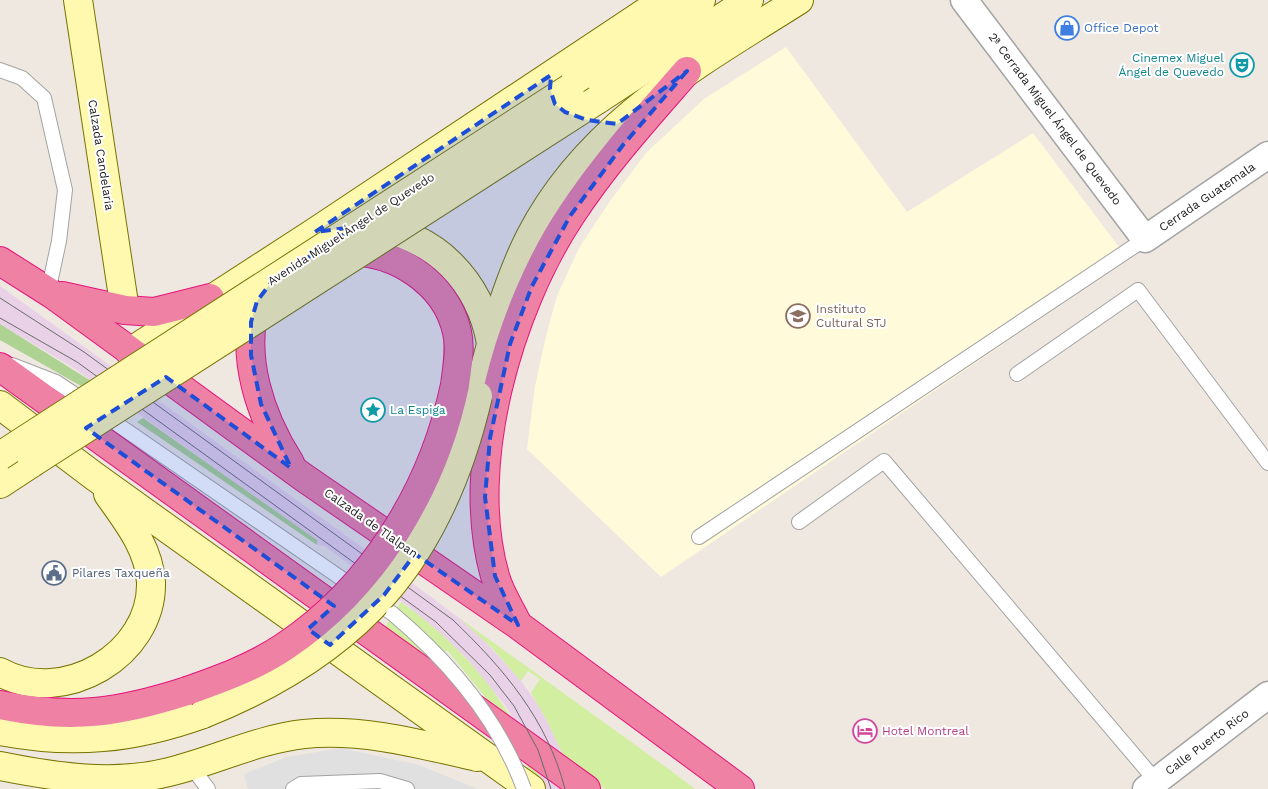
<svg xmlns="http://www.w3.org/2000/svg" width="1268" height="789" viewBox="0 0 1268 789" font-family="'Work Sans',sans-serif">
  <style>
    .industrial { fill: #e9d2e7 }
    .education { fill: #fffada }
    .grass { fill: #d2eea1 }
    .forest { fill: #add292 }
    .parking { fill: #e0e0e0 }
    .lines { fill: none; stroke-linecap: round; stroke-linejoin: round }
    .lane-casing { stroke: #a3a3a3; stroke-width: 16 }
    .street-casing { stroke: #a3a3a3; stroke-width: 29 }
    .secondary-casing { stroke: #777300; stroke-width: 30 }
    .highway-casing { stroke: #e61479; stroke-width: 30 }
    .lane { stroke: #fff; stroke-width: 14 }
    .street { stroke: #fff; stroke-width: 26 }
    .secondary { stroke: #fff8af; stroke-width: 28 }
    .highway { stroke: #ee81a4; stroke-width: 28 }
    .tram { stroke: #6a6a6a; stroke-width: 1 }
    .lane-bridge-casing { stroke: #a3a3a3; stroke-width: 16; stroke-linecap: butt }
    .secondary-bridge-casing { stroke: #777300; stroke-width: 30; stroke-linecap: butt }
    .highway-bridge-casing { stroke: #e61479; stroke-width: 30; stroke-linecap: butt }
    .lane-bridge { stroke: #fff; stroke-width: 14 }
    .secondary-bridge { stroke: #fff8af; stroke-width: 28 }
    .highway-bridge { stroke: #ee81a4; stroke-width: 28 }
    .marked { fill: #1d4ed8; fill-opacity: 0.2; stroke: #1d4ed8; stroke-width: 4; stroke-dasharray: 10 6; stroke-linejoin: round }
    .labels { text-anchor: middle; stroke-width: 4; stroke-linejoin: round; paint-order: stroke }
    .shop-label { font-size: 12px; fill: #366cbe; stroke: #fff; text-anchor: start }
    .culture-label { font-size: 12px; fill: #0d838f; stroke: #fff; text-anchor: end }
    .street-label { font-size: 12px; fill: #1c1c1c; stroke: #fff }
    .education-label { font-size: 12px; fill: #785e54; stroke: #fff; text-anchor: start }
    .service-label { font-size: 12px; fill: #4e5e75; stroke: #fff; text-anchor: start }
    .hotel-label { font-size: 12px; fill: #b23c85; stroke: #fff; text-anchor: start }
  </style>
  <rect width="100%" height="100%" fill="#efe8e1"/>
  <!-- industrial -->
  <path class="industrial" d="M0,286L427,594L475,630L521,681L537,703L559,742L573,789H543L519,727L505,705L465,657L409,607L324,546L317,545V540L72,367L0,324Z"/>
  <!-- education -->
  <path class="education" d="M786,47L907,212L1033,133L1128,259L661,577L527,449L535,386L546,336L557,296L579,248L610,201L646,153L704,99Z"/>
  <!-- grass -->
  <g class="grass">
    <path d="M401,602C466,648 513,705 541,780L530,771L499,714L447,650L436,664L385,627Z"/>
    <path d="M458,617L670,770L695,789H605L566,761L547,721L531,693L540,679L528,671L521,681L492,648Z"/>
  </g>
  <!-- forest -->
  <g class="forest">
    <path d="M0,324L91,381L81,386L0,340Z"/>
    <path d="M143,418L317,540V545L137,422Z"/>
  </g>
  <!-- parking -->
  <path class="parking" d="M341,748L419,765L478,789H248L244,774L287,757Z"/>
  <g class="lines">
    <!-- lane casing -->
    <g class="lane-casing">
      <g id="lane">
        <path d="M0,70L22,78L44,98L65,190L59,241L48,292"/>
        <path d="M12,365L56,382L86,402"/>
        <path d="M1017,374L1138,290L1268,463"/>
        <path d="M104,415L393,614"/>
        <path d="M799,522L884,461L1156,781"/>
        <path d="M699,537L1145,239"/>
        <path d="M191,766L208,789"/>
        <path d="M293,789L301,784L380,781L407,789"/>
      </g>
    </g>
    <!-- street casing -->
    <g class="street-casing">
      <g id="street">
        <path d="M964,0L1145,239L1268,155"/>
        <path d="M1146,789L1268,695"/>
      </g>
    </g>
    <!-- secondary casing -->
    <g class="secondary-casing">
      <g id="secondary">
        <path d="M78,0L125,310"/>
        <path d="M570,88L701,0"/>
        <path d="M597,100L749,0"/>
        <path d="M372,229C436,233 480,283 491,343"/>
        <path d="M130,352L315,232L664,0"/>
        <path d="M478,396C491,342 505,287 530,237C587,125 696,65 799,0"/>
        <path d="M0,405L94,476L531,789"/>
        <path d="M0,484L32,463"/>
        <path d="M0,672C63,707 153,655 151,582C149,548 127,521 108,494"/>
        <path d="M0,731C73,745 133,739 203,714"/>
        <path d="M0,766C55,777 114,786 169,772C215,761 258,739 304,734C362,728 421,744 477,757"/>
      </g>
    </g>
    <!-- highway casing -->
    <g class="highway-casing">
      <g id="highway">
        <path d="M343,252C393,248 446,282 457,332C461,349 457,368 455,385"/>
        <path d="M0,261L52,294L303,477L518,625L740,789"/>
        <path d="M62,296L125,310L154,312L210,298"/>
        <path d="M256,302C240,357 260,416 290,463"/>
        <path d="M0,367L586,789"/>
        <path d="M517,623C510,608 499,592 495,576C463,465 509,308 571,215C605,163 646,118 687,71"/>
        <path d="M0,705C71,720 119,713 187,691"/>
      </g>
    </g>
    <!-- lane -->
    <use href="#lane" class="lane"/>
    <!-- street -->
    <use href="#street" class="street"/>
    <!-- secondary -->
    <use href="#secondary" class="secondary"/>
    <!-- highway -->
    <use href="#highway" class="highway"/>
    <!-- tram -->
    <g class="tram">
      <path d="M0,298L84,352L453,620C504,669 547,719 565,789"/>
      <path d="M0,318L77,362L436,622L490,675L514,706L538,750L551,789"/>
    </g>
    <!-- lane-bridge casing -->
    <g class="lane-bridge-casing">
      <path id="lane-bridge" d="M393,614C450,662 498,718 524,789"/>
    </g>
    <!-- secondary-bridge casing -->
    <g class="secondary-bridge-casing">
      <g id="secondary-bridge">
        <path d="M0,456L570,88"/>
        <path d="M32,463L597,100"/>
        <path d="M203,714C359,652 440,559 478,396"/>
      </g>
    </g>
    <!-- highway-bridge casing -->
    <g class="highway-bridge-casing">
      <path id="highway-bridge" d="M187,691C221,679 254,667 284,647C373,588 433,489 455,385"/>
    </g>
    <!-- lane-bridge -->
    <use href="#lane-bridge" class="lane-bridge"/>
    <!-- secondary-bridge -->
    <use href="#secondary-bridge" class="secondary-bridge"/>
    <!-- highway-bridge -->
    <use href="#highway-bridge" class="highway-bridge"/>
  </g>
  <!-- marked area -->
  <path class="marked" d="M687,71L623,145L570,216L532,286L510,344L490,438L485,497L495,576L518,625L415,554L384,595L330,645L308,629L334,606L86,428L166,377L291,468L261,404L251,355V322L257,301L273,280L355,227L315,232L551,75L550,89L555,104L565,112L587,120L617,124Z"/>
  <!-- icons -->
  <defs>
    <g id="shop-ring" transform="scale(1.25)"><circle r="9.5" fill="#fff" stroke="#3f7fe0" stroke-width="1.5"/><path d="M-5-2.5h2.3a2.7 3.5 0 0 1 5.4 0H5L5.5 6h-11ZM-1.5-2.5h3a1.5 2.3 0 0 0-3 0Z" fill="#3f7fe0"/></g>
    <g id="theatre-ring" transform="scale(1.25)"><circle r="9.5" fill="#fff" stroke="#0f9aa8" stroke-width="1.5"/><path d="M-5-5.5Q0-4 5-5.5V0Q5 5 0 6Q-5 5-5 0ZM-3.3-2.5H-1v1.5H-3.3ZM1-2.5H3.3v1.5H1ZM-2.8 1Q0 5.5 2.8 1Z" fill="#0f9aa8"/></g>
    <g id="school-ring" transform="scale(1.25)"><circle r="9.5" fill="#fff" stroke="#8d6e63" stroke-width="1.5"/><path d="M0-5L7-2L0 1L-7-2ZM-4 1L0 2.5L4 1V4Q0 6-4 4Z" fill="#8d6e63"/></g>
    <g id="sight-ring" transform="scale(1.25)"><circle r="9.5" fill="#fff" stroke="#0f9aa8" stroke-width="1.5"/><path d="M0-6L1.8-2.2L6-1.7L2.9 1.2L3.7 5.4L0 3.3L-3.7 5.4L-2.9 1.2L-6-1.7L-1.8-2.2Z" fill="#0f9aa8"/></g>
    <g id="civic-ring" transform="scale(1.25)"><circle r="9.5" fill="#fff" stroke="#5c6f8a" stroke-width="1.5"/><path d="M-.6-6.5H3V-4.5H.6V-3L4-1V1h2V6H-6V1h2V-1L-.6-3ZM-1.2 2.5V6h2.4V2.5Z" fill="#5c6f8a"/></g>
    <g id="hotel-ring" transform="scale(1.25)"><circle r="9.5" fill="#fff" stroke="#d1479c" stroke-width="1.5"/><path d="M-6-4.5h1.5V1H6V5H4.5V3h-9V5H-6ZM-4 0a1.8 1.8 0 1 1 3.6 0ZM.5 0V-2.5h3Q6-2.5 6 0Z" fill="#d1479c"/></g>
  </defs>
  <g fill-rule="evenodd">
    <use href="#shop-ring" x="1067" y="28"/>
    <use href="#theatre-ring" x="1242" y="65"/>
    <use href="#school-ring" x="798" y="316"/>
    <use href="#sight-ring" x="373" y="410"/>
    <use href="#civic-ring" x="54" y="573"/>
    <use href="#hotel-ring" x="865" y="731"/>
  </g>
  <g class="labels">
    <!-- shop labels -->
    <g class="shop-label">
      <text x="1084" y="32">Office Depot</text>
    </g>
    <!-- culture labels -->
    <g class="culture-label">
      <text x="1224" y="62">Cinemex Miguel<tspan x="1224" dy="14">Ángel de Quevedo</tspan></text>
      <text x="390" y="414" text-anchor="start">La Espiga</text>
    </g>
    <!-- street labels -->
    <g class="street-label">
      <text transform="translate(1055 119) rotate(53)" y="4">2ª Cerrada Miguel Ángel de Quevedo</text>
      <text transform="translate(101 155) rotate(81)" y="4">Calzada Candelaria</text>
      <text transform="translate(1207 197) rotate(-34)" y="4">Cerrada Guatemala</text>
      <text transform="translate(351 229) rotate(-33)" y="4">Avenida Miguel Ángel de Quevedo</text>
      <text transform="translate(371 523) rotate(35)" y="4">Calzada de Tlalpan</text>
      <text transform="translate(1207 742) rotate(-37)" y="4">Calle Puerto Rico</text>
    </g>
    <!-- education labels -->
    <g class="education-label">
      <text x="816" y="313">Instituto<tspan x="816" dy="14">Cultural STJ</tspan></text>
    </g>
    <!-- service labels -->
    <g class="service-label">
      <text x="72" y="577">Pilares Taxqueña</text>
    </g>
    <!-- hotel labels -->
    <g class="hotel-label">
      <text x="882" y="735">Hotel Montreal</text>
    </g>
  </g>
</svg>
